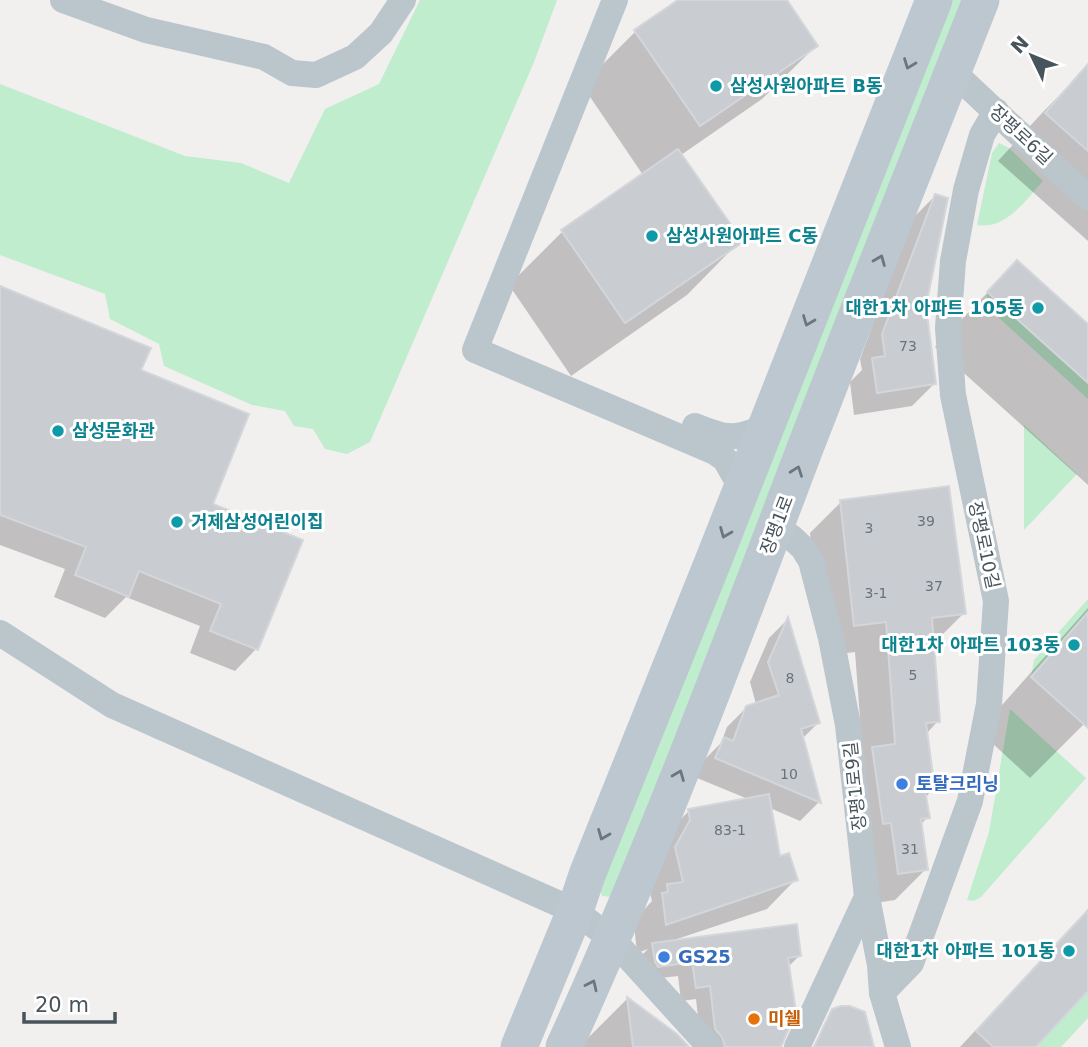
<svg xmlns="http://www.w3.org/2000/svg" width="1088" height="1047" viewBox="0 0 1088 1047" font-family="'DejaVu Sans','Noto Sans KR',sans-serif">
  <style>
    .green { fill: #bfedce }
    .shadow { fill: #0003 }
    .building { fill: #c9cdd2; stroke: #d3d6da; stroke-width: 2 }
    .lines { fill: none; stroke-linecap: round; stroke-linejoin: round }
    .street { stroke: #bbc5cc; stroke-width: 26 }
    .secondary { stroke: #bcc7d0; stroke-width: 37 }
    .oneway { stroke: #6b767f }
    .culture-dot { fill: #0f9aa8; stroke: #fff; stroke-width: 2.5 }
    .shop-dot { fill: #3f7fe0; stroke: #fff; stroke-width: 2.5 }
    .food-dot { fill: #e8710a; stroke: #fff; stroke-width: 2.5 }
    .labels { text-anchor: middle; stroke-width: 6; stroke-linejoin: round; paint-order: stroke }
    .number-label { font-size: 14px; fill: #68727a }
    .culture-label { font-size: 18px; font-weight: bold; fill: #0d838f; stroke: #fff; text-anchor: start }
    .street-label { font-size: 18px; fill: #48545c; stroke: #fff }
    .shop-label { font-size: 18px; font-weight: bold; fill: #366cbe; stroke: #fff; text-anchor: start }
    .food-label { font-size: 18px; font-weight: bold; fill: #c56008; stroke: #fff; text-anchor: start }
  </style>
  <rect width="100%" height="100%" fill="#f2efef"/>
  <!-- green -->
  <g class="green">
    <path d="M420,0H557L534,62L370,442L347,454L325,449L313,429L294,426L285,411L252,405L164,366L159,344L110,319L105,294L0,255V84L185,156L241,163L289,183L325,109L379,84Z"/>
    <path d="M940,0H962L619,890L612,897L602,896L597,881Z"/>
    <path d="M999,143L1009,148L1043,181C1025,201 1006,230 977,225L992,153Z"/>
    <path d="M987,292L1088,383V399L988,308Z"/>
    <path d="M1024,425L1077,474L1024,530Z"/>
    <path d="M1088,599V612L1031,677L1034,660Z"/>
    <path d="M1010,709L1086,778L981,897L974,901L967,900L989,832Z"/>
    <path d="M1088,991V1018L1061,1047H1036Z"/>
  </g>
  <!-- shadow -->
  <g class="shadow">
    <path d="M682,0H785L816,46L762,99L681,155L740,241L687,295L571,376L509,285L562,232L643,175L582,85L636,31Z"/>
    <path d="M1088,66V241L998,161L1042,113Z"/>
    <path d="M935,196L925,306L935,383L912,406L854,415L850,382L862,370L860,359L912,219Z"/>
    <path d="M1017,262L1088,327V485L935,347Z"/>
    <path d="M0,287L139,371L211,505L301,540L256,649L235,671L190,653L200,626L126,597L105,618L54,597L65,569L0,545Z"/>
    <path d="M841,502L964,613L932,645L938,721L926,734L933,789L925,798L928,817L920,825L926,869L895,900L868,904L863,758L855,652L823,656L810,533Z"/>
    <path d="M1088,608V720L1030,778L979,731Z"/>
    <path d="M787,620L818,723L802,739L819,802L800,821L770,808L779,858L796,879L767,909L677,939L799,956L787,968L773,1040L720,1047L701,1044L696,999L681,1001L678,976L643,980L638,959L648,949L637,953L634,924L639,915L652,901L646,878L660,840L689,811L748,799L697,778L705,759L721,743L727,727L747,707L756,704L750,682L769,638Z"/>
    <path d="M1088,909V989L1034,1047H960Z"/>
    <path d="M627,999L676,1035L686,1047H584L583,1043Z"/>
  </g>
  <!-- building -->
  <g class="building">
    <path d="M678,0H787L818,46L700,126L634,30Z"/>
    <path d="M1088,64V151L1045,113Z"/>
    <path d="M678,149L743,242L625,323L561,230Z"/>
    <path d="M935,194L948,198L926,306L936,384L877,393L872,358L885,356L882,334Z"/>
    <path d="M1017,260L1088,324V383L987,292Z"/>
    <path d="M0,286L151,348L141,370L249,414L213,504L303,540L258,650L210,631L221,604L139,571L129,597L75,575L86,547L0,515Z"/>
    <path d="M949,486L966,614L932,618L940,722L926,723L935,790L925,791L930,818L921,819L928,870L898,874L891,823L883,824L872,747L895,744L886,622L854,626L840,500Z"/>
    <path d="M1088,612V728L1031,677Z"/>
    <path d="M788,617L820,723L801,729L821,803L715,758L724,737L733,741L746,706L779,695L768,662Z"/>
    <path d="M769,794L780,856L789,853L798,880L666,925L662,893L668,892L667,884L683,882L675,847L690,820L688,809Z"/>
    <path d="M1088,910V991L1036,1047H993L976,1031Z"/>
    <path d="M797,924L801,956L788,958L796,1012L781,1047H725L722,1037L715,1029L710,986L696,988L692,962L658,967L655,962L652,943Z"/>
    <path d="M627,997L677,1034L689,1047H633Z"/>
    <path d="M841,1006H850L865,1012L874,1047H814L832,1009Z"/>
  </g>
  <g class="lines">
    <!-- street -->
    <g class="street">
      <path d="M63,0L146,30L264,57L292,73L316,75L355,57L381,33L403,0"/>
      <path d="M615,0L475,350L715,452L725,459L742,489"/>
      <path d="M953,72L1088,198"/>
      <path d="M695,426C727,439 733,440 766,427"/>
      <path d="M776,530L791,537L803,548L811,561L831,638L848,725L867,897L797,1047"/>
      <path d="M0,633L112,705L575,911L613,940L710,1047"/>
      <path d="M867,897L880,965L882,993"/>
      <path d="M898,1047L882,993L911,963L970,801L989,704L996,601L953,395L948,328L953,261L966,190L982,135L996,111"/>
    </g>
    <!-- secondary -->
    <g class="secondary">
      <path d="M519,1047L575,911L587,875L714,559L934,0"/>
      <path d="M564,1047C654,850 730,646 807,443C864,295 923,148 981,0"/>
    </g>
  </g>
  <!-- one-way arrows -->
  <defs><path id="oneway-chevron" d="M-2-3.5L2.5 0L-2 3.5" fill="none" stroke-width="1.6" stroke-linecap="round" stroke-linejoin="round" transform="scale(1.75)"/></defs>
  <g class="oneway">
    <use href="#oneway-chevron" transform="translate(909 64) rotate(111)"/>
    <use href="#oneway-chevron" transform="translate(880 260) rotate(-68)"/>
    <use href="#oneway-chevron" transform="translate(808 321) rotate(111)"/>
    <use href="#oneway-chevron" transform="translate(797 471) rotate(-70)"/>
    <use href="#oneway-chevron" transform="translate(725 533) rotate(112)"/>
    <use href="#oneway-chevron" transform="translate(679 775) rotate(-68)"/>
    <use href="#oneway-chevron" transform="translate(603 835) rotate(112)"/>
    <use href="#oneway-chevron" transform="translate(592 985) rotate(-65)"/>
  </g>
  <!-- markers -->
  <g class="culture-dot">
    <circle cx="716" cy="86" r="7"/>
    <circle cx="652" cy="236" r="7"/>
    <circle cx="1038" cy="308" r="7"/>
    <circle cx="58" cy="431" r="7"/>
    <circle cx="177" cy="522" r="7"/>
    <circle cx="1074" cy="645" r="7"/>
    <circle cx="1069" cy="951" r="7"/>
  </g>
  <g class="shop-dot">
    <circle cx="902" cy="784" r="7"/>
    <circle cx="664" cy="957" r="7"/>
  </g>
  <circle class="food-dot" cx="754" cy="1019" r="7"/>
  <g class="labels">
    <!-- number labels -->
    <g class="number-label">
      <text x="908" y="351">73</text>
      <text x="926" y="526">39</text>
      <text x="869" y="533">3</text>
      <text x="934" y="591">37</text>
      <text x="876" y="598">3-1</text>
      <text x="913" y="680">5</text>
      <text x="790" y="683">8</text>
      <text x="789" y="779">10</text>
      <text x="730" y="835">83-1</text>
      <text x="910" y="854">31</text>
    </g>
    <!-- culture labels -->
    <g class="culture-label">
      <text x="730" y="92">삼성사원아파트 B동</text>
      <text x="666" y="242">삼성사원아파트 C동</text>
      <text x="1024" y="314" text-anchor="end">대한1차 아파트 105동</text>
      <text x="72" y="437">삼성문화관</text>
      <text x="191" y="528">거제삼성어린이집</text>
      <text x="1060" y="651" text-anchor="end">대한1차 아파트 103동</text>
      <text x="1055" y="957" text-anchor="end">대한1차 아파트 101동</text>
    </g>
    <!-- street labels -->
    <g class="street-label">
      <text transform="translate(1021 135) rotate(43)" y="6">장평로6길</text>
      <text transform="translate(777 525) rotate(-69)" y="6">장평1로</text>
      <text transform="translate(984 545) rotate(78)" y="6">장평로10길</text>
      <text transform="translate(855 786) rotate(-96)" y="6">장평1로9길</text>
    </g>
    <!-- shop labels -->
    <g class="shop-label">
      <text x="916" y="790">토탈크리닝</text>
      <text x="678" y="963">GS25</text>
    </g>
    <!-- food labels -->
    <g class="food-label">
      <text x="768" y="1025">미쉘</text>
    </g>
  </g>
  <!-- north arrow -->
  <g transform="translate(1032 56) rotate(313)" stroke="#ffffff" stroke-width="5" paint-order="stroke">
  <path d="M0-5L12 26L0 18L-12 26Z" fill="#48545c"/>
  <text y="-10" font-size="19" font-weight="bold" text-anchor="middle" fill="#48545c">N</text>
  </g>
  <!-- scale -->
  <path d="M24 1012v10h91v-10" fill="none" stroke="#48545c" stroke-width="3.5"/>
  <text x="35" y="1012" font-size="21" fill="#48545c" stroke="#ffffff" stroke-width="5" paint-order="stroke">20 m</text>
</svg>
